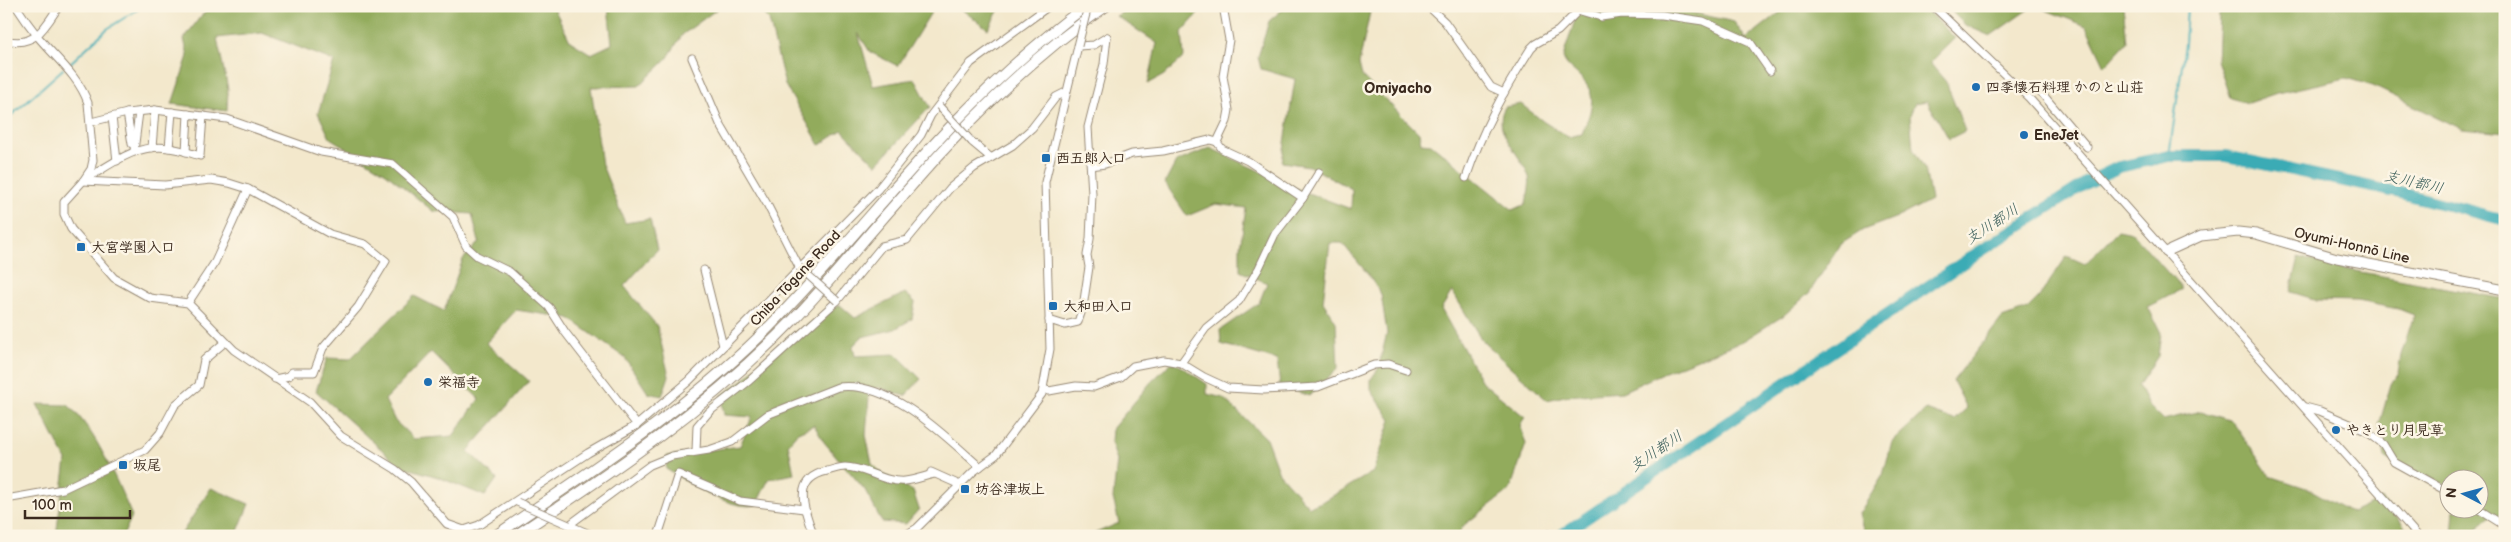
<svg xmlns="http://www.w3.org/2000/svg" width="2511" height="542" viewBox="0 0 2511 542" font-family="'Balsamiq Sans','Klee One',sans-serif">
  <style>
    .forest { fill: #92ab5c; stroke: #666a3d; fill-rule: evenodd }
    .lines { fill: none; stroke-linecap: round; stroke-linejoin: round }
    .stream { stroke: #3aabb5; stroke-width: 2 }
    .river { stroke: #3aabb5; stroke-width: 12 }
    .minor-casing { stroke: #978975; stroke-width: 9 }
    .major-casing { stroke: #978975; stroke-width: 11 }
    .highway-casing { stroke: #978975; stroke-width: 12 }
    .minor { stroke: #fff; stroke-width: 7 }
    .major { stroke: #fff; stroke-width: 9 }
    .highway { stroke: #fff; stroke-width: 10 }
    .minor-bridge-casing { stroke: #978975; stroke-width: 9; stroke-linecap: butt }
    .minor-bridge { stroke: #fff; stroke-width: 7 }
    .poi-dot { fill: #1f6fb2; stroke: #fcf5e5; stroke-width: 2 }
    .labels { text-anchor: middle; stroke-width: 5; stroke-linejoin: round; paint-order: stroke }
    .poi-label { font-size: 14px; font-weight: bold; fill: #3b2a1e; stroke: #fcf5e5; text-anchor: start }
    .street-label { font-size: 14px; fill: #3b2a1e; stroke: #fcf5e5 }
    .neighbourhood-label { font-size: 15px; font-weight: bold; fill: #3b2a1e; stroke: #fcf5e5 }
    .water-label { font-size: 15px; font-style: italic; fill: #3b5e5a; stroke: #fcf5e5 }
  </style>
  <rect width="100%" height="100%" fill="#fcf5e5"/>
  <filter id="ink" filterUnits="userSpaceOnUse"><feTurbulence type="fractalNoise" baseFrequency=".02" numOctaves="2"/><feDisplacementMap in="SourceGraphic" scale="10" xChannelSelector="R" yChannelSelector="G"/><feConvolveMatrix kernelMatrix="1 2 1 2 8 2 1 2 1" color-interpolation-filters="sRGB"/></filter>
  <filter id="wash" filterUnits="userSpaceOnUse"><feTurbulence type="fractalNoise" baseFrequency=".0096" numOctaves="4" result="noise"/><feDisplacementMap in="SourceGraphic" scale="20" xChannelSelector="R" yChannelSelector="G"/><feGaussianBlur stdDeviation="1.12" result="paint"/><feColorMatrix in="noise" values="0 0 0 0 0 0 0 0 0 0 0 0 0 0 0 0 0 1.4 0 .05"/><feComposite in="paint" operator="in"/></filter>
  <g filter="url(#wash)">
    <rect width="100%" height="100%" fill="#f3e8cc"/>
    <!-- forest -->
    <g class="forest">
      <path d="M213,6H553L570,41L591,54L612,44L608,6H721L682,35L667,59L639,86L591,87L602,165L625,223L650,219L657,250L624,286L657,326L669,376L662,396L648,393L625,358L569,318L516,310L486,343L529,381L468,451L497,479L485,496L438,477L400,466L316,391L327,358L350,359L414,296L444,311L463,259L479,242L472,214L433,211L386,173L330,138L318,113L334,61L262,33L217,38L228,89L227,111L172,104L188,56L184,39L200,17ZM431,352L479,399L453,436L414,439L395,421L385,400Z"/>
      <path d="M755,6H935L898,66L870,52L858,33L873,86L915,79L930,107L876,165L842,130L820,145L785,85L769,20Z"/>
      <path d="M957,6H1001L988,29Z"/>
      <path d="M1133,6H1205L1182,32L1184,57L1164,75L1148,84L1157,43L1116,16Z"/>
      <path d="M1287,6H1369L1370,12L1359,64L1362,76L1419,133L1421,143L1431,144L1513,210L1526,204C1527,197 1531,184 1529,177C1522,154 1490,131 1505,107L1521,104L1544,122L1568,137L1582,134C1591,110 1600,95 1578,75C1572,69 1565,65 1563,57L1576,17L1593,6H1663L1734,22L1746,39L1788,6H1922L1955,38L1930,63L1946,82L1965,131L1949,139L1927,101L1915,103L1910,115L1913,149L1925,169L1931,200L1900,216L1863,230L1841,244L1809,293L1783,316L1743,341L1665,372L1622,392L1565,396L1547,400L1483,342L1452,291L1441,309L1482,382L1525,417L1520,425L1526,444L1510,490L1464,525L1457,536H1089L1119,523L1113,498L1117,461L1111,442L1112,429L1151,382L1173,361L1207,384V394L1223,398L1266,438L1279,473L1309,507L1324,501L1373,472L1391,420L1371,390V379L1378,369L1387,333L1381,294L1367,273L1342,243H1330L1323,302L1336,322L1338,368L1309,396L1280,386L1277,360L1221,344L1220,330L1259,303L1267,283L1240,271V247L1246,208L1216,204L1187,216L1165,183L1176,162L1210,148L1300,190L1351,209L1352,189L1309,166L1282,162L1295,79L1261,69L1258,57L1269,21Z"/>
      <path d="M1946,6H2033L1990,36L1965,25Z"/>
      <path d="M2036,6H2123L2127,42L2105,66L2086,26Z"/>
      <path d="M2223,6H2505V133L2462,129L2373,86L2346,78L2277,93L2248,103L2230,98L2217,60L2219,15Z"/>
      <path d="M2118,230L2133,233L2182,289L2148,307L2161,333L2158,356L2138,386L2148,405L2163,420L2201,411L2232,421L2270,476L2309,489L2352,513L2381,499L2413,536H1865L1859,514L1883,475L1892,442L1926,410L1954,420L1967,408L1953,381L2002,318L2027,309L2039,297L2067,256L2085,264Z"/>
      <path d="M2299,257L2334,267L2505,299V518L2495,514L2467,536H2452L2454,510H2478V480H2448V486L2385,458L2379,425L2391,384L2398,373L2401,355L2414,315L2398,309L2357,301L2317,300L2291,292Z"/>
      <path d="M905,293L915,302L912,319L895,329L862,337L853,346L855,356L896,354L921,379L905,396L877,387L869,397L866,435L872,464L883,474L913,491L919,509L906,524L882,522L865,490L824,442L814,425L798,432L788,444L794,474L769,479L756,505C730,511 688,482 666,469L667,456L740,446L752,417L724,415L721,396L744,379L788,337L840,305L855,318Z"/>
      <path d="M37,404L68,405C97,431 116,480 132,516L123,536H56L66,460Z"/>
      <path d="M211,488L249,504L236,536H180Z"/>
    </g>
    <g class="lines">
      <!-- stream -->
      <g class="stream">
        <path d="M67,66L107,29L143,6"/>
        <path d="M6,120L63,69"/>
        <path d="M2169,156L2185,44L2187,6"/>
      </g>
      <!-- river -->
      <path class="river" d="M1560,536L1973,256L2086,183L2119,167L2169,156H2226L2405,194L2505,220"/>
    </g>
  </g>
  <g filter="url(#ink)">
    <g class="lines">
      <!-- minor casing -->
      <g class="minor-casing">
        <g id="minor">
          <path d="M16,6C23,17 31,28 39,38C56,58 79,77 88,103L93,160L91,169L83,181L64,202V214L71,229L114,278L150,298L188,303L234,350L310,402L341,436L395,469L411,482L447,524L464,530L479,525L588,453L637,425L689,381L878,189L921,135L931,115L971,63L1049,6"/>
          <path d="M1428,6L1445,22L1491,87L1504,93"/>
          <path d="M1933,6L2029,98L2418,536"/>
          <path d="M1577,10L1601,17L1622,14L1662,15L1703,21L1750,42L1770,71"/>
          <path d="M6,40C35,48 45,27 59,6"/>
          <path d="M692,58L720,124L767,204L799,267"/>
          <path d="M2039,90L2087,147"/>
          <path d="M127,113L132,144"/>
          <path d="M112,117L117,161"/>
          <path d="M91,122L127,113L155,110L227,119L321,152L393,164L453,217L466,246L477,256L510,272L549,307L565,332L637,425"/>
          <path d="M972,142L990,157"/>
          <path d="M1217,142L1227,121L1229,110L1223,76L1229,40L1223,6"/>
          <path d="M152,148L155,110"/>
          <path d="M169,148L172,112"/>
          <path d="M134,151L139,112"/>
          <path d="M186,152L188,114"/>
          <path d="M1091,166L1105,164L1132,154L1163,151L1210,140L1217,142L1222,149L1248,161L1303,198"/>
          <path d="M1466,178C1483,128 1503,92 1531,48L1535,44L1558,31L1583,6"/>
          <path d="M85,180C111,164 137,143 169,148C179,149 190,153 200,156L203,116"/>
          <path d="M83,181L165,185L211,180L229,183L248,189L330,234L365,244L386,261L358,307L323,348L314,372H292L289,376L275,379"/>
          <path d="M704,270L723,346"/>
          <path d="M188,303L215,262L248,189"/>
          <path d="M1049,320L1065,325L1078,322L1083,307L1089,267L1087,255L1090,239L1092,194L1088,127L1104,64L1107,37"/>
          <path d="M1181,363L1206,328L1239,301L1259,268L1275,234L1303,198L1319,172"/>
          <path d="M1044,389L1049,391L1076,386L1094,387L1121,377L1133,366L1164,360L1181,363L1204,377L1228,388L1264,390L1318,387L1374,365L1388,364L1406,370"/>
          <path d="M2305,407L2320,411L2366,431L2383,444L2394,462L2448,492"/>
          <path d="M696,451L697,426L709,412L749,381L837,301L882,246L907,240L950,188L974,168L1013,145L1032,128L1056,97L1066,92"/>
          <path d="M931,472L960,485"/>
          <path d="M6,499L63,489L145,450L160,433L175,405L199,385L204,360L225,342"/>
          <path d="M2478,509L2505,526"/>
          <path d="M1548,534L1549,536"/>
          <path d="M594,536L569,525L650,465L672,456L709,450L732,442L767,415L838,387C890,380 944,435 980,467"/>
          <path d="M658,536L678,474L740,501L804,509"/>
          <path d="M814,536C805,511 790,479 827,471C832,470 839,467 845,467C865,467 884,483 905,481C914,480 925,476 934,474"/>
          <path d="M904,536L917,528L973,472L996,455L1042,394L1050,349L1045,182L1078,46L1094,45L1107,37"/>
        </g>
      </g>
      <!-- major casing -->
      <g class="major-casing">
        <path id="major" d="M2166,252L2201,236L2238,232L2256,234L2337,258L2505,290"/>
      </g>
      <!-- highway casing -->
      <g class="highway-casing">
        <g id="highway">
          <path d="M495,536C587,473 680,414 760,336C830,267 889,190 957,120C997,79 1040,40 1086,6"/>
          <path d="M515,536C614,471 711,405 793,320C830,282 863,240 899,200C960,129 1028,59 1106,6"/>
        </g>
      </g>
      <!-- minor -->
      <use href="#minor" class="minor"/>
      <!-- major -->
      <use href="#major" class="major"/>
      <!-- highway -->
      <use href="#highway" class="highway"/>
      <!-- minor-bridge casing -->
      <g class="minor-bridge-casing">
        <g id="minor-bridge">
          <path d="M1078,46L1088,6"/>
          <path d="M939,106L972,142"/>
          <path d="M799,267L837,301"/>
          <path d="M517,502L569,525"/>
        </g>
      </g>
      <!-- minor-bridge -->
      <use href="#minor-bridge" class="minor-bridge"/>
    </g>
  </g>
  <!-- markers -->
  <g class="poi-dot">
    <circle cx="1976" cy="87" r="5"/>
    <circle cx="2024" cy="135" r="5"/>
    <rect x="1041" y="153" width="10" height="10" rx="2.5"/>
    <rect x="76" y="242" width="10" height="10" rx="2.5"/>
    <rect x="1048" y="301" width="10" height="10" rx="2.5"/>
    <circle cx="428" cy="382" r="5"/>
    <circle cx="2336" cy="430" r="5"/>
    <rect x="118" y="460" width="10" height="10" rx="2.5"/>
    <rect x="960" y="484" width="10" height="10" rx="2.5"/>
  </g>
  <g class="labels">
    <!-- poi labels -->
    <g class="poi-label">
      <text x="1986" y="92">四季懐石料理 かのと山荘</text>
      <text x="2034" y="140">EneJet</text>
      <text x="1056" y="163">西五郎入口</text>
      <text x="91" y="252">大宮学園入口</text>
      <text x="1063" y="311">大和田入口</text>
      <text x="438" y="387">栄福寺</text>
      <text x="2346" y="435">やきとり月見草</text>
      <text x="133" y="470">坂尾</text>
      <text x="975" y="494">坊谷津坂上</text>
    </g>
    <!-- street labels -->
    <g class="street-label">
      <text transform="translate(2352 245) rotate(13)" y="5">Oyumi-Honnō Line</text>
      <text transform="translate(795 278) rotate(-47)" y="5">Chiba Tōgane Road</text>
    </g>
    <!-- neighbourhood labels -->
    <g class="neighbourhood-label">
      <text x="1398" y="93">Omiyacho</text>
    </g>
    <!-- water labels -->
    <g class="water-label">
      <text transform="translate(2414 182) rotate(13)" y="5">支川都川</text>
      <text transform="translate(1992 224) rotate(-33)" y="5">支川都川</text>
      <text transform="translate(1656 451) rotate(-34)" y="5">支川都川</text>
    </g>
  </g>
  <!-- margin -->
  <rect width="2511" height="542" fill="none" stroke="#fcf5e5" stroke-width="25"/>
  <!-- north arrow -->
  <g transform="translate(2464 494) rotate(276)"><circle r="24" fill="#fcf5e5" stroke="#afa495"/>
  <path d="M0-4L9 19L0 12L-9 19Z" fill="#1f6fb2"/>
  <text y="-8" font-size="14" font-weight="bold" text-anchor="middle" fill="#3b2a1e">N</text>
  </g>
  <!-- scale -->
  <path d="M25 510v8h105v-8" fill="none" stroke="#3b2a1e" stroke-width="2.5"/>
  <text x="32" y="510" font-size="15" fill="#3b2a1e" stroke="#fcf5e5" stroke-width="4" paint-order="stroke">100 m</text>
</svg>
